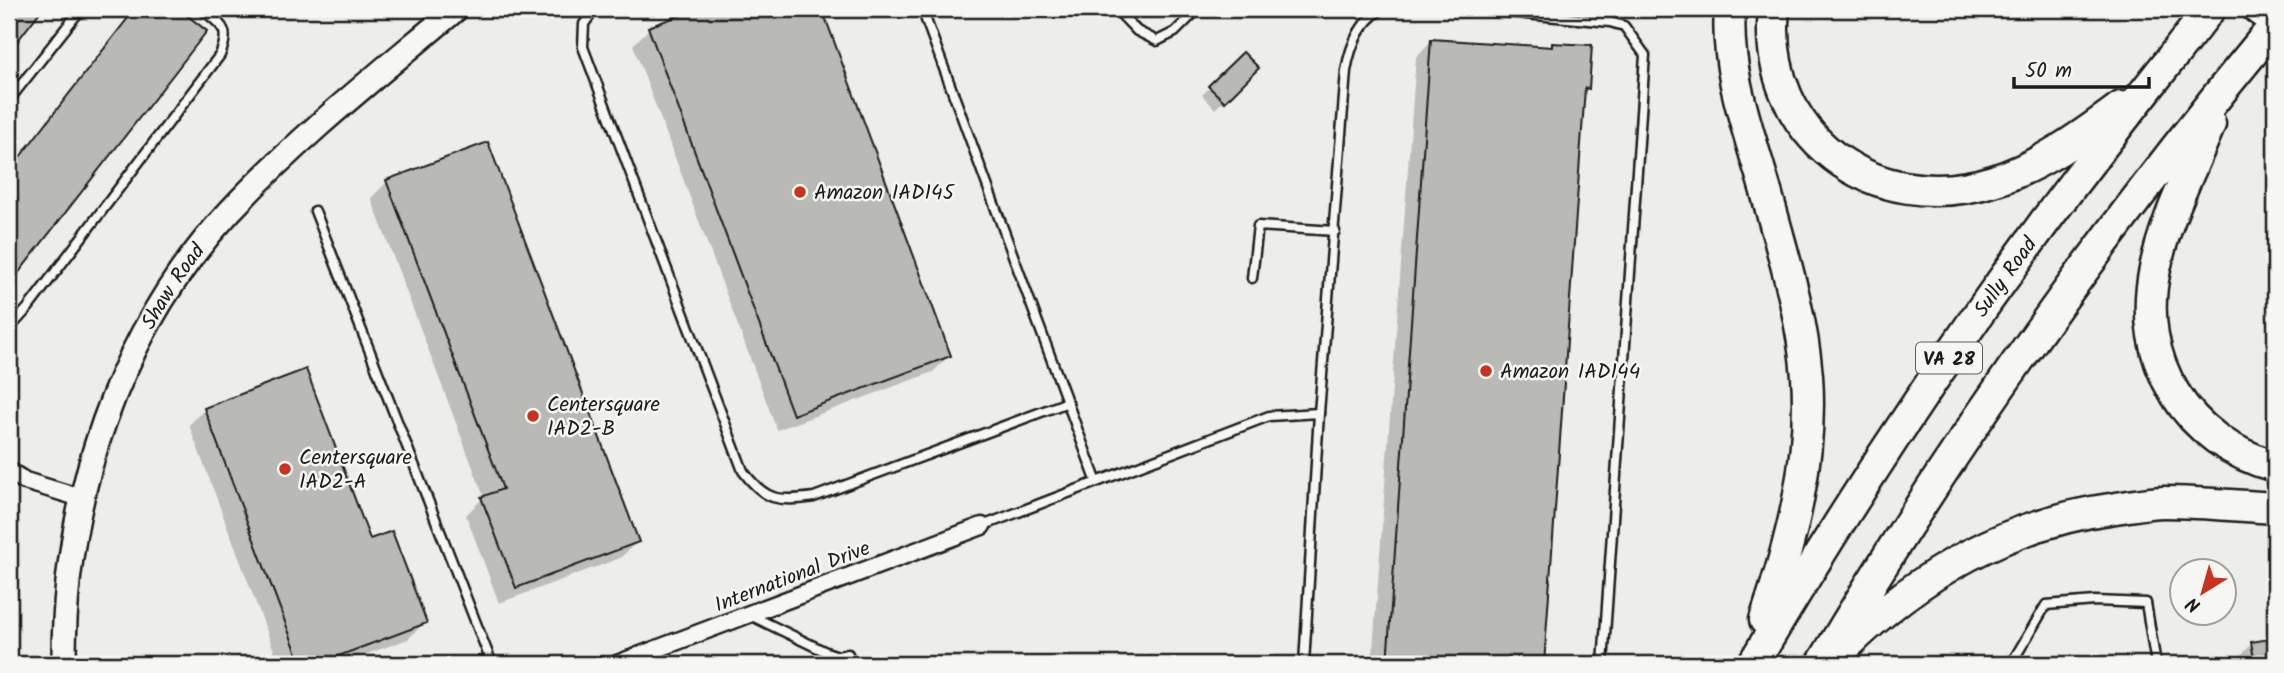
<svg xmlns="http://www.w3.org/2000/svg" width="2284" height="673" viewBox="0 0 2284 673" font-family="Kalam,sans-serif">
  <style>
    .shadow { fill: #0003 }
    .building { fill: #b9b9b6; stroke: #1c1c1c; stroke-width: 2 }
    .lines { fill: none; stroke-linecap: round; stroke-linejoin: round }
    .service-casing { stroke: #1c1c1c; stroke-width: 13 }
    .minor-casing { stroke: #1c1c1c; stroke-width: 21 }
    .secondary-casing { stroke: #1c1c1c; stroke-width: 28 }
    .primary-casing { stroke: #1c1c1c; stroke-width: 32 }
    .motorway-casing { stroke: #1c1c1c; stroke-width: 35 }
    .service { stroke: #f6f6f2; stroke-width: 8 }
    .minor { stroke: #f6f6f2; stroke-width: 16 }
    .secondary { stroke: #f6f6f2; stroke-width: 23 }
    .primary { stroke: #f6f6f2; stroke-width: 26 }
    .motorway { stroke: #f6f6f2; stroke-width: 30 }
    .poi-dot { fill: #c8321e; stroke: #f6f6f2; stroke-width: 2.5 }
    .labels { text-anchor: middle; stroke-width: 5; stroke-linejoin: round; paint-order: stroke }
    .shield { fill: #f6f6f2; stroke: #5d5d5c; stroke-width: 2 }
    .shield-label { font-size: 19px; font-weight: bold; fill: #1c1c1c }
    .poi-label { font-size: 21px; fill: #1c1c1c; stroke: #f6f6f2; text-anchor: start }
    .street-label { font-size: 21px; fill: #1c1c1c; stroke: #f6f6f2 }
  </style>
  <rect width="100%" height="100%" fill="#edede9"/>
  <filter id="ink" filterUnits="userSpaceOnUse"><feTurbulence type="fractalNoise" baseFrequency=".0143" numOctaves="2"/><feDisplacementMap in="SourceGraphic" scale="14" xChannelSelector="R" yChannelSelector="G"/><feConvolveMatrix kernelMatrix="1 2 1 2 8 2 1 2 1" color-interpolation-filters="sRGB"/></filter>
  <g filter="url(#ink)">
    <!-- shadow -->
    <g class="shadow">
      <path d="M134,9H176L205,31L9,283V169Z"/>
      <path d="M694,9H820L949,356L933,372L777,430L633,45L649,29Z"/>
      <path d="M1432,40L1549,49L1553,44L1587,88L1583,93L1543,655H1547L1546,664H1372L1416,57Z"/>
      <path d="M1242,54L1257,68L1215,109L1202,95Z"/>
      <path d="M387,182L637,542L620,558L499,603L466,515L484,497L371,198Z"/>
      <path d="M205,409L369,542L425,622L408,639L340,664H279L189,425Z"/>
      <path d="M2275,640V664H2237L2236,660L2252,644Z"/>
    </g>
    <!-- building -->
    <g class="building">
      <path d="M9,9H42L9,52Z"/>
      <path d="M135,9H179L207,31L9,285V171Z"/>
      <path d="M689,9H822L951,356L793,415L648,27L681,15L679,12Z"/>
      <path d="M1431,39L1552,47V43L1592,45L1589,89L1585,88L1544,664H1387Z"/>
      <path d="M1243,52L1259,68L1225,102L1208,86Z"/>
      <path d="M488,142L639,542L516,588L481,497L503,489L386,180Z"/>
      <path d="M306,369L370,539L392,531L427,623L317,664H301L204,408Z"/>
      <path d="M2275,638V664H2255L2251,642Z"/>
    </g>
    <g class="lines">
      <!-- service casing -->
      <g class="service-casing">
        <g id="service">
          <path d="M595,9L584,24L583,47L743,471C765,501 778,502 814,497L1068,402"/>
          <path d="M922,9L1096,480"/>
          <path d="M1116,9L1137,31L1157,41L1175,32L1198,9"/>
          <path d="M1472,9L1610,22L1624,26L1645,55L1603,664"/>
          <path d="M9,100L81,9"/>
          <path d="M315,211L492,664"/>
          <path d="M1252,278L1258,226L1335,231"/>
          <path d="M9,329L28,308L220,55C231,28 222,26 202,9"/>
          <path d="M1319,413L1346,71C1350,47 1359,22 1382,9"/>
          <path d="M982,526L1269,416L1319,413L1304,664"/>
          <path d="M750,615L826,652L838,656L848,654L852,664"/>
          <path d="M2011,664L2046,605L2095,601L2146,603L2156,664"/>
        </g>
      </g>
      <!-- minor casing -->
      <g class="minor-casing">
        <g id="minor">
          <path d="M9,471L25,481L81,498"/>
          <path d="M617,664L982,526"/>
        </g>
      </g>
      <!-- secondary casing -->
      <g class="secondary-casing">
        <g id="secondary">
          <path id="s1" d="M64,664C63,501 117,332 230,211C299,137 379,74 456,9"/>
        </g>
      </g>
      <!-- primary casing -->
      <g class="primary-casing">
        <path id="primary" d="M2256,9L2275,24"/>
      </g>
      <!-- motorway casing -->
      <g class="motorway-casing">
        <g id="motorway">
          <path d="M1730,9C1725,73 1750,134 1767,195C1783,254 1802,314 1807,376C1813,460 1791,542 1765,620"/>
          <path d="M1774,9C1761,136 1874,218 1993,181C2039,167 2082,136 2121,107"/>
          <path d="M2210,124C2191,171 2165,219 2155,269C2135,360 2187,443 2275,466"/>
          <path d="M1843,649C1918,574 2010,522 2116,508C2132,506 2148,502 2164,502C2201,502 2238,506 2275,508"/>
          <path id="s2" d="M1753,664C1840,517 1934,373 2035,235C2091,158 2151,84 2210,9"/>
          <path d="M1822,664C1955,440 2109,225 2275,25"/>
        </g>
      </g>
      <!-- service -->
      <use href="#service" class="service"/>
      <!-- minor -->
      <use href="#minor" class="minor"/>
      <!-- secondary -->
      <use href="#secondary" class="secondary"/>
      <!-- primary -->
      <use href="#primary" class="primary"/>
      <!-- motorway -->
      <use href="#motorway" class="motorway"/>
    </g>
  </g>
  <!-- markers -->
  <g class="poi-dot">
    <circle cx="800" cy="192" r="7"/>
    <circle cx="1486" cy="371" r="7"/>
    <circle cx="533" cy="416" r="7"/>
    <circle cx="285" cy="469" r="7"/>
  </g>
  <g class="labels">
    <!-- shield labels -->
    <rect class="shield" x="1916" y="342.5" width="66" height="31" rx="5"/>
    <g class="shield-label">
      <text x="1949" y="365">VA 28</text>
    </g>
    <!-- poi labels -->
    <g class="poi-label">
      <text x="814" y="199">Amazon IAD145</text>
      <text x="1500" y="378">Amazon IAD144</text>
      <text x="547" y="411">Centersquare<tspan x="547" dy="24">IAD2-B</tspan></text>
      <text x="299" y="464">Centersquare<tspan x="299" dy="24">IAD2-A</tspan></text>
    </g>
    <!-- street labels -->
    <g class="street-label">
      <text dy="7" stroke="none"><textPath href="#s2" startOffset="462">Sully Road</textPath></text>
      <text dy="7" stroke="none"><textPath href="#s1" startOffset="399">Shaw Road</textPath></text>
      <text transform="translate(792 576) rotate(-21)" y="7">International Drive</text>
    </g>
  </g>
  <!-- margin -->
  <rect width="2284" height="673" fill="none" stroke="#f6f6f2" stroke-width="35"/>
  <rect x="18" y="18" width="2249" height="638" fill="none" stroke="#1c1c1c" stroke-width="2.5" filter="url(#ink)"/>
  <!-- north arrow -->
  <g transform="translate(2203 592) rotate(217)"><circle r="33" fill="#f6f6f2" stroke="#9f9f9c" stroke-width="2"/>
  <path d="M0-5L12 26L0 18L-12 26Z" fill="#c8321e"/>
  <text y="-10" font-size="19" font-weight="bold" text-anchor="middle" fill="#1c1c1c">N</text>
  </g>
  <!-- scale -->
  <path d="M2014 77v10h135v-10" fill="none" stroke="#1c1c1c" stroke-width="3.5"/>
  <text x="2025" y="77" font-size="21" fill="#1c1c1c" stroke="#f6f6f2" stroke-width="5" paint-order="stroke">50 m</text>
</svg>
